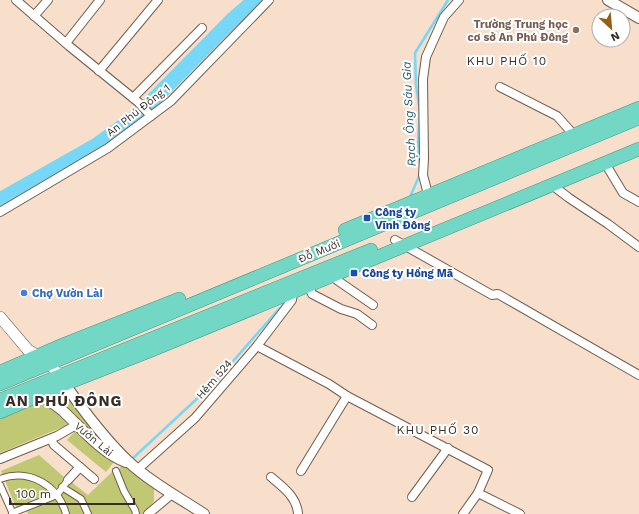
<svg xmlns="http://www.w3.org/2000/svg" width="639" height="514" viewBox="0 0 639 514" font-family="'Work Sans',sans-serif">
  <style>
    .green { fill: #c0c873 }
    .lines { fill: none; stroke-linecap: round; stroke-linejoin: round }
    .stream { stroke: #76d8f6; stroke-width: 2.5 }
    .river { stroke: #76d8f6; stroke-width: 15 }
    .pedestrian-casing { stroke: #725d4c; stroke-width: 8 }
    .minor-casing { stroke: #725d4c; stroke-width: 10 }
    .tertiary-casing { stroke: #725d4c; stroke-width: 12 }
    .secondary-casing { stroke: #725d4c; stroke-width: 12 }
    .trunk-casing { stroke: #469584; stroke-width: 14 }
    .pedestrian { stroke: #fff; stroke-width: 6 }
    .minor { stroke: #fff; stroke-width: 8 }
    .tertiary { stroke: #fff; stroke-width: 10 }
    .secondary { stroke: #fff; stroke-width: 11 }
    .trunk { stroke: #72d7c4; stroke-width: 13 }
    .education-dot { fill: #8d6e63; stroke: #fff; stroke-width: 1.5 }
    .transit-dot { fill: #1a4fb4; stroke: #fff; stroke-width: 1.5 }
    .shop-dot { fill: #3f7fe0; stroke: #fff; stroke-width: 1.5 }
    .labels { text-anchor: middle; stroke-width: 4; stroke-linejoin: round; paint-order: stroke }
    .education-label { font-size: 11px; font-weight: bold; fill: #785e54; stroke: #fff; text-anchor: end }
    .street-label { font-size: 11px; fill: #362d26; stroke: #fff }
    .transit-label { font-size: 11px; font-weight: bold; fill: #164399; stroke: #fff; text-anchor: start }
    .shop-label { font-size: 11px; font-weight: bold; fill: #366cbe; stroke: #fff; text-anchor: start }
    .neighbourhood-label { font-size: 12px; letter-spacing: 1px; fill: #362d26; stroke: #fff }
    .water-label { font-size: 12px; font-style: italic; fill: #285f6f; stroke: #fff }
    .district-label { font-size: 15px; font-weight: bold; letter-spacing: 1px; fill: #362d26; stroke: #fff }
  </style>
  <rect width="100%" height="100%" fill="#f8dfcb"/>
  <!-- green -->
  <g class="green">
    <path d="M66,392L111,449L56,402Z"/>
    <path d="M42,401L66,421L67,424L65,426L0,453V418Z"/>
    <path d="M76,430L114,462L106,472L67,440Z"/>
    <path d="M39,455L65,478L54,491L16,507L1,471Z"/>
    <path d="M124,465L154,484V501L145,514H137L129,498L119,470L121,466Z"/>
    <path d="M112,472H114L134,514H28L27,511L59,498L70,481L88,495Z"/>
  </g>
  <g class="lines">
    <!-- stream -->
    <g class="stream">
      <path d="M420,162L418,142L420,112L416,85L415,53L448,0"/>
      <path d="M410,197L420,174"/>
      <path d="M132,459L214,383L277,311L284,305"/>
    </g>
    <!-- river -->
    <path class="river" d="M0,200L95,146L137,116L232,20L255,0"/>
    <!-- pedestrian casing -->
    <g class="pedestrian-casing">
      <g id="pedestrian">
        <path d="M116,471L124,491L135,510L136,514"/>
        <path d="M0,479C29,468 58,485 66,514"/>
        <path d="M0,485L13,514"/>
        <path d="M62,487L81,499L88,514"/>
        <path d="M12,513L57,495L68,480"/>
      </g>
    </g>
    <!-- minor casing -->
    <g class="minor-casing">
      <g id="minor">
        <path d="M16,0L69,46L138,102L151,116"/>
        <path d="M34,16L48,0"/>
        <path d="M66,43L100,0"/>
        <path d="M99,71L158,0"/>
        <path d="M500,87L557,116L574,135"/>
        <path d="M133,98L202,28"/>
        <path d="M605,163L623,193L639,202"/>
        <path d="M552,185L569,198L608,224L639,247"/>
        <path d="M429,198L423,175L424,159L423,79L426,57L444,17L459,0"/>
        <path d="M0,212L108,148L171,101L269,0"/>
        <path d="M395,240L492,295L498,294L639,375"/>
        <path d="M331,276L373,305"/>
        <path d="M309,286L312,294L341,309L357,314L372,325"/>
        <path d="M257,346L329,384L347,396L488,470L478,493L463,514"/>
        <path d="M51,439L54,445L94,479"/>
        <path d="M0,459L57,436L76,425"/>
        <path d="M138,469L195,418L257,346L292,300L293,292"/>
        <path d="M301,471L347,396"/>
        <path d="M271,477C283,487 297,497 298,514"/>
        <path d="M68,480L80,467"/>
        <path d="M478,493L520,514"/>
        <path d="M412,497L448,448"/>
        <path d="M148,514L172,494"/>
      </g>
    </g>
    <!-- tertiary casing -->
    <g class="tertiary-casing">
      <g id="tertiary">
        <path d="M608,0L639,18"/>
        <path d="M62,380C82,409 105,440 131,464C153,484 180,498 204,514"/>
        <path d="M40,388V395C48,400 56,405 63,411C81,428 103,454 126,462"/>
      </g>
    </g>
    <!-- secondary casing -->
    <g class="secondary-casing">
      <path id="secondary" d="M0,317L28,350L49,362L59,376"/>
    </g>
    <!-- trunk casing -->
    <g class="trunk-casing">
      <g id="trunk">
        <path d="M345,230L639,108"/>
        <path d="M0,372L65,344L179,299"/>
        <path d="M0,384L639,118"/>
        <path d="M0,400L371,250"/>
        <path d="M0,412L65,384L152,350L639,149"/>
      </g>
    </g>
    <!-- pedestrian -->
    <use href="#pedestrian" class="pedestrian"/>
    <!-- minor -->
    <use href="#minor" class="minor"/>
    <!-- tertiary -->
    <use href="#tertiary" class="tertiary"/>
    <!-- secondary -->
    <use href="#secondary" class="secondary"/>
    <!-- trunk -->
    <use href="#trunk" class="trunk"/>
  </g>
  <!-- markers -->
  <circle class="education-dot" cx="576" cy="30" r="4"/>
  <g class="transit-dot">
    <rect x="363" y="214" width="8" height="8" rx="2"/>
    <rect x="350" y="269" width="8" height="8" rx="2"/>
  </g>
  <circle class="shop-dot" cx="24" cy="293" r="4"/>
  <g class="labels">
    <!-- education labels -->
    <g class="education-label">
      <text x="568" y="28">Trường Trung học<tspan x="568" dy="13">cơ sở An Phú Đông</tspan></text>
    </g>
    <!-- street labels -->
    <g class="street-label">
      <text transform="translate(138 110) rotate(-38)" y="4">An Phú Đông 1</text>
      <text transform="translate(319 251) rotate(-22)" y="4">Đỗ Mười</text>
      <text transform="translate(214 379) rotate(-49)" y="4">Hẻm 524</text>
      <text transform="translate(94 439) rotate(40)" y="4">Vườn Lài</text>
    </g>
    <!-- transit labels -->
    <g class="transit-label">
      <text x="375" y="216">Công ty<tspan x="375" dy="13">Vĩnh Đông</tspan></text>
      <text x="362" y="277">Công ty Hồng Mã</text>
    </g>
    <!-- shop labels -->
    <g class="shop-label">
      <text x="32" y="297">Chợ Vườn Lài</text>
    </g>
    <!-- neighbourhood labels -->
    <g class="neighbourhood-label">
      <text x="507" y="65">KHU PHỐ 10</text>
      <text x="438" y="434">KHU PHỐ 30</text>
    </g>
    <!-- water labels -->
    <g class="water-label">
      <text transform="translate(409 114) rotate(-93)" y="4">Rạch Ông Sáu Gia</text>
    </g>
    <!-- district labels -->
    <g class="district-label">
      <text x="64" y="406">AN PHÚ ĐÔNG</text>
    </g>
  </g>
  <!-- north arrow -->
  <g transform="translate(611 28) rotate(154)"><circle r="19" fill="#ffffff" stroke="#afaba8"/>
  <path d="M0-3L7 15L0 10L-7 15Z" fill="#955e16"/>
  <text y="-6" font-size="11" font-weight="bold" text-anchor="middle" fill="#362d26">N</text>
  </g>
  <!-- scale -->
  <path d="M10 498v6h124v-6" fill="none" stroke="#362d26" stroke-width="2"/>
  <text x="16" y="498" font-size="12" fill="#362d26" stroke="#ffffff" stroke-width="3" paint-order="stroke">100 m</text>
</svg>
